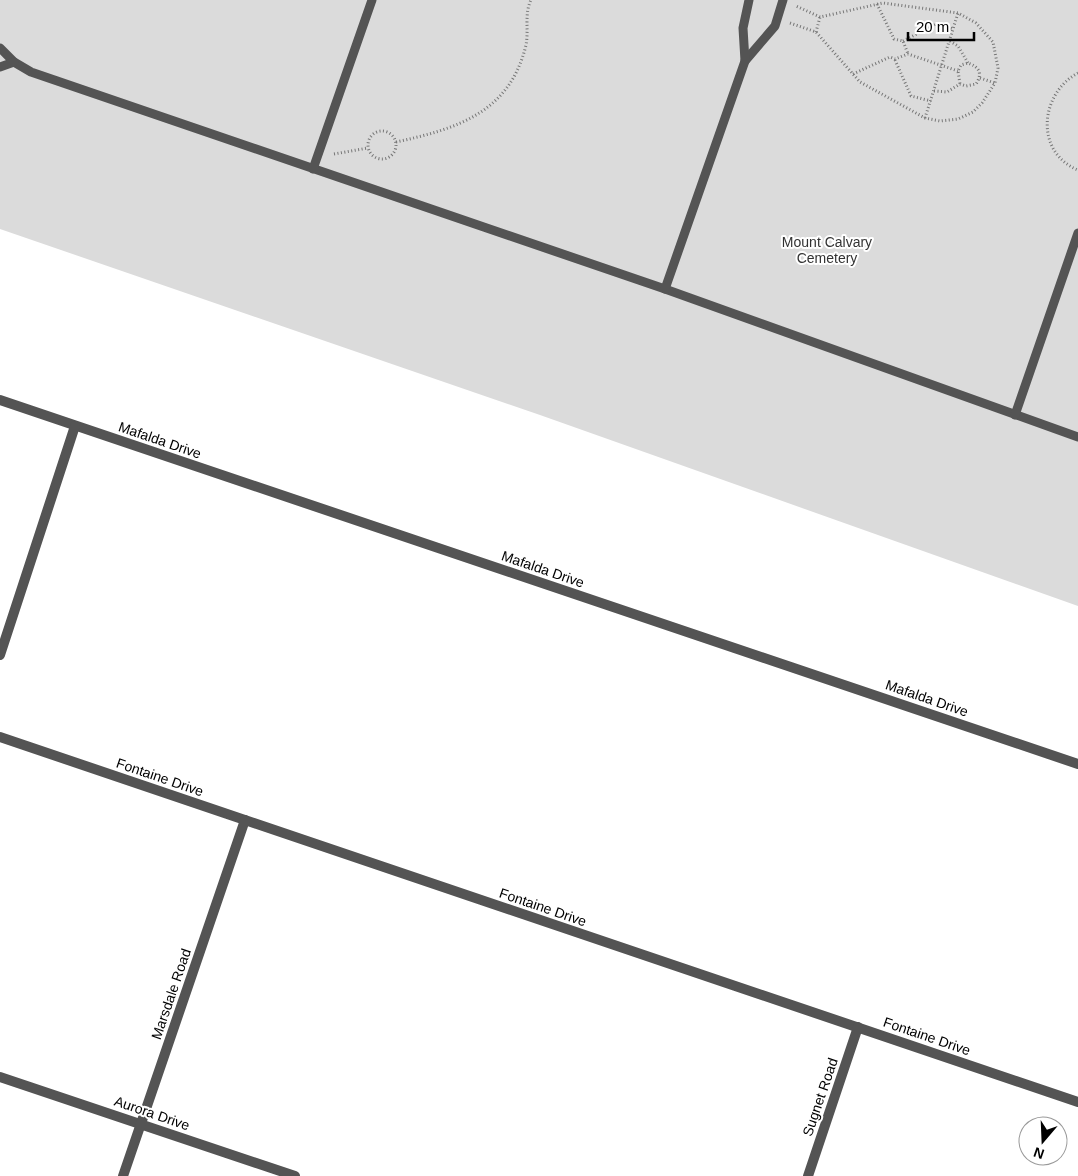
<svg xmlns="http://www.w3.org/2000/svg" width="1078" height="1176" viewBox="0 0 1078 1176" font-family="Helvetica,sans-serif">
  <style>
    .green { fill: #dbdbdb }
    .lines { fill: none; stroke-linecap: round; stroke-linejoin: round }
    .path { stroke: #767676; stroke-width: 3; stroke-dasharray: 1 2.5; stroke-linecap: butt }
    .lane { stroke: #545454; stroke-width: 9 }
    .street { stroke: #545454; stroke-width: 10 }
    .labels { text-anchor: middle; stroke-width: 4; stroke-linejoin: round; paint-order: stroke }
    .park-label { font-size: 14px; fill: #323232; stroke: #fff }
    .street-label { font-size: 14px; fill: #000; stroke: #fff }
  </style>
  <rect width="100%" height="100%" fill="#fff"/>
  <!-- green -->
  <path class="green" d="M0,0H1078V606L540,415L0,229Z"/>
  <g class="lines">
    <!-- path -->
    <g class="path">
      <path d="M877,4L894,39L903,41L908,54"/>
      <path d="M790,23L816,32L860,82L925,118L940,121L958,119L973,112L982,103L995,83L998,68L993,42L976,23L958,13L883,3L820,17L796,6"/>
      <path d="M816,32L820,17"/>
      <path d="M903,41L936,24L954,29"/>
      <path d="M950,41L958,46L968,63"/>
      <path d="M895,60L911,96L931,101"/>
      <path d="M1078,73C1040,93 1034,152 1078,170"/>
      <path d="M853,74L890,57L895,59L908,54L958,71"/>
      <path d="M980,78L995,83"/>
      <path d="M934,91L947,92L960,84L966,86L976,84C983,73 979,67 968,63L961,65L958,71L960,84"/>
      <path d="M925,118L958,13"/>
      <circle cx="382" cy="145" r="14"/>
      <path d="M396,142C456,129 510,113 526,45C529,30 524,14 531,0"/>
      <path d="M334,154L368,148"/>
    </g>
    <!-- lane -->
    <g class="lane">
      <path d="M0,48L14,62L31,72L665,289L1078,437"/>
      <path d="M745,61L775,26L783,0"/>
      <path d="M0,67L14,62"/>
      <path d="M313,169L372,0"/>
      <path d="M665,289L745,61L743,28L749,0"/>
      <path d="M1015,415L1078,233"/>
    </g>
    <!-- street -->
    <g class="street">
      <path d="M0,400L1078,764"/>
      <path d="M0,655L75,426"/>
      <path d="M0,737L1078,1102"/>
      <path d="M0,1077L295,1176"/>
      <path d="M123,1176L245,820"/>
      <path d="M808,1176L858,1027"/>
    </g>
  </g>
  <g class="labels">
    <!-- park labels -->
    <g class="park-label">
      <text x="827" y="247">Mount Calvary<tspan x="827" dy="16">Cemetery</tspan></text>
    </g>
    <!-- street labels -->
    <g class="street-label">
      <text transform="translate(160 440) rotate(19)" y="5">Mafalda Drive</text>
      <text transform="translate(543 569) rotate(19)" y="5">Mafalda Drive</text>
      <text transform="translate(927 698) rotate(19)" y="5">Mafalda Drive</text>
      <text transform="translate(160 777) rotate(19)" y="5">Fontaine Drive</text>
      <text transform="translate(543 907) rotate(19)" y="5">Fontaine Drive</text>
      <text transform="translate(171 994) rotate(-71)" y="5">Marsdale Road</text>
      <text transform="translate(927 1036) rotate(19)" y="5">Fontaine Drive</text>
      <text transform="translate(820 1097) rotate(-71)" y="5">Sugnet Road</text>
      <text transform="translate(152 1113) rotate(19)" y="5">Aurora Drive</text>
    </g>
  </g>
  <!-- north arrow -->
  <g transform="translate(1043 1141) rotate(199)"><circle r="24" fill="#ffffff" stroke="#999999"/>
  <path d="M0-4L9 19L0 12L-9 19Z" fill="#000000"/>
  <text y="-8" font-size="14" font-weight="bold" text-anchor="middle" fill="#000000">N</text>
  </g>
  <!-- scale -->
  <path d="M908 32v8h66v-8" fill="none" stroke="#000000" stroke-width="2.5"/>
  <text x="916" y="32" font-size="15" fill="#000000" stroke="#ffffff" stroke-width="4" paint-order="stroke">20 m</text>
</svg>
